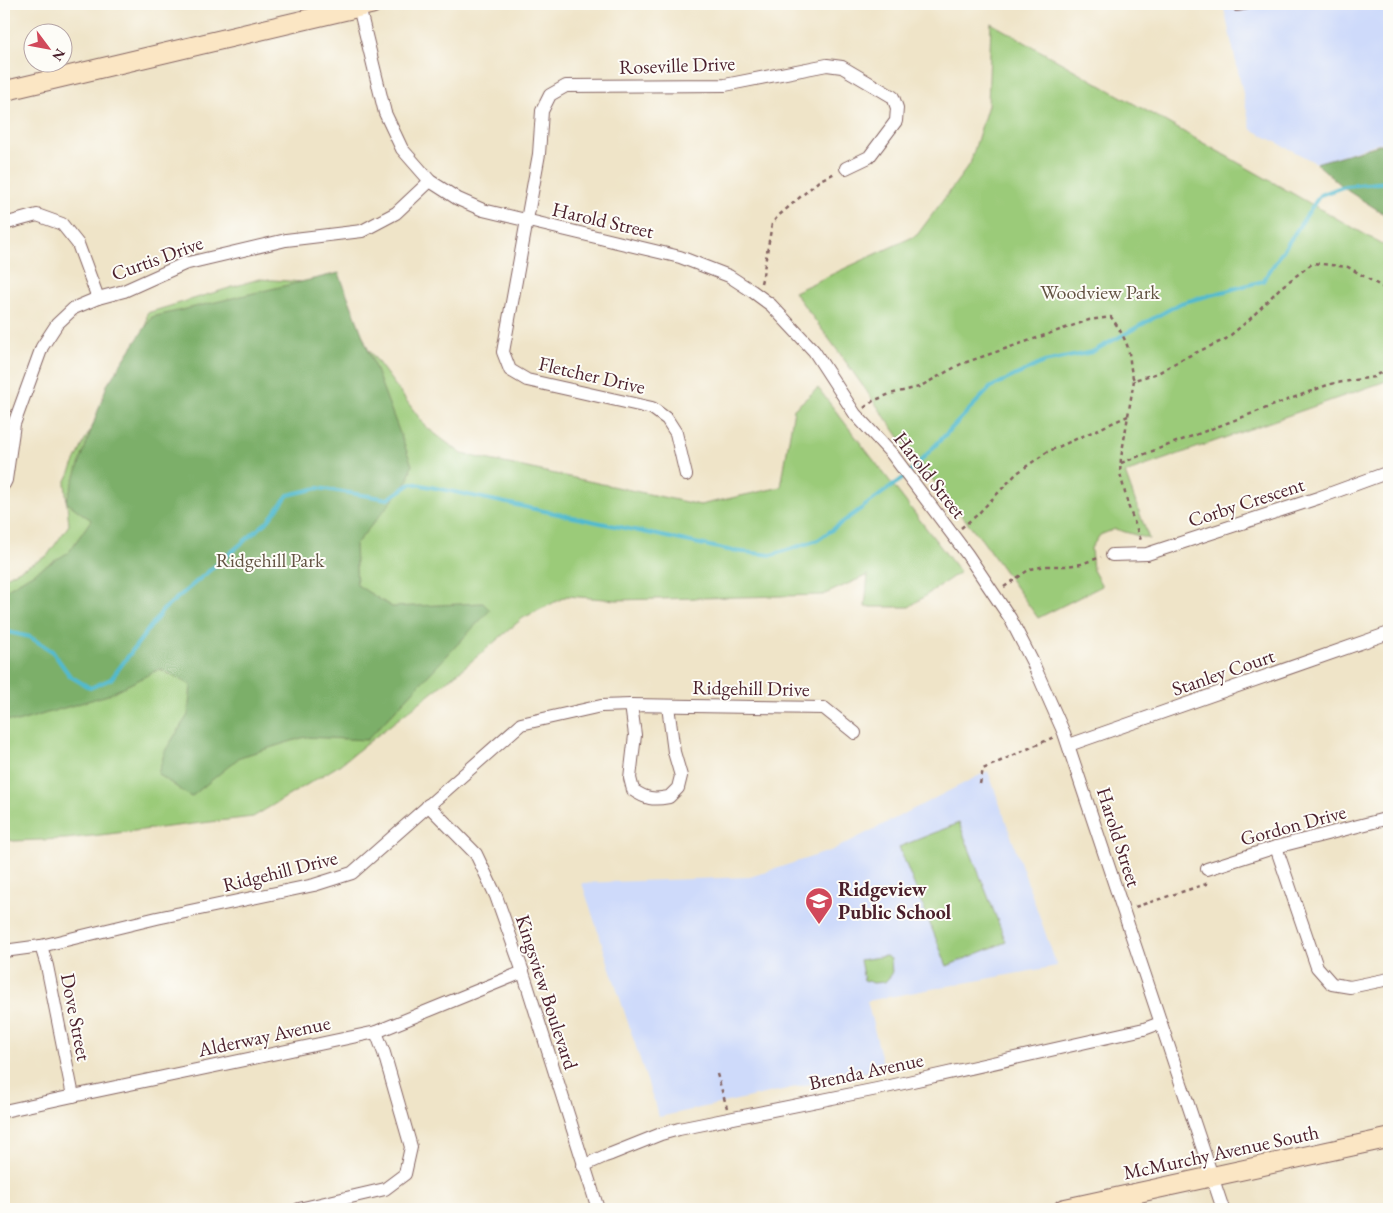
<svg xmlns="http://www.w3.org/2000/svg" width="1393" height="1213" viewBox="0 0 1393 1213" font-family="'EB Garamond',serif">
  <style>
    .built { fill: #cedafa }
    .green { fill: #9bcb79; stroke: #727552 }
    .forest { fill: #7caf69; stroke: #63674a }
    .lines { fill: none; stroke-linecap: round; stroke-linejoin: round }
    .stream { stroke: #51bacf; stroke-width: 4 }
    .lane-casing { stroke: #846462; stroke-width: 8 }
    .street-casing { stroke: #846462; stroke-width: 14 }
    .secondary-casing { stroke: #846462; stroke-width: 21 }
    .path { stroke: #846462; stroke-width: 2.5; stroke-dasharray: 4 4; stroke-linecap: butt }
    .lane { stroke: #fff; stroke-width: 6 }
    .street { stroke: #fff; stroke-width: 12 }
    .secondary { stroke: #fbe6c4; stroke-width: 19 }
    .labels { text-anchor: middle; stroke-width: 4; stroke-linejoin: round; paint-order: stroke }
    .street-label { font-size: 20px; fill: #4a1f2b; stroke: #fdfcf7 }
    .park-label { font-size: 20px; fill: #625342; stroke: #fdfcf7 }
    .poi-label { font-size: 20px; font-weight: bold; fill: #4a1f2b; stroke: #fdfcf7; text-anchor: start }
  </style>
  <rect width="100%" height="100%" fill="#fdfcf7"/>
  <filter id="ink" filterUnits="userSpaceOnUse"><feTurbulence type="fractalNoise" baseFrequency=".02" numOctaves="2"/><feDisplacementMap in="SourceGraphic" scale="10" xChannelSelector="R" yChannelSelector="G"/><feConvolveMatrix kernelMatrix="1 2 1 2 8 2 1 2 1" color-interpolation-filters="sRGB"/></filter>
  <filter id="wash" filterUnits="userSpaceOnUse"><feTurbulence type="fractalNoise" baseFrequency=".0096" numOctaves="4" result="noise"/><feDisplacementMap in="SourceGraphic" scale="20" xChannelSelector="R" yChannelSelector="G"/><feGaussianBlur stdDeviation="1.12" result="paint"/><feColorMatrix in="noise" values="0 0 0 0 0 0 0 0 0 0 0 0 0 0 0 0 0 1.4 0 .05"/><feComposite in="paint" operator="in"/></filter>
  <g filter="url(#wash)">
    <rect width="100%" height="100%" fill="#efe4c8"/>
    <!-- built -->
    <g class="built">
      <path d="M1223,4H1389V140L1316,163L1251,129Z"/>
      <path d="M988,771L1057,966L867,1001L884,1068L659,1117L582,883L750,877L833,850Z"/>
    </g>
    <!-- green -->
    <g class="green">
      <path d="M991,23L1389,248V380L1125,473L1149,539L1115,529L1100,535L1091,548L1093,570L1102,586L1038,618L982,540L909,451L838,351L794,292L917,235L970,164L988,105Z"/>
      <path d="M259,279L303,282L357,334L426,427L462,454L700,505L781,487L794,409L818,388L960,572L909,607H865L868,575L823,595L616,600L567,596L523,618L461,670L338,766L253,817L66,839L14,841L4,839V578L47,556L69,525L65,483L86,438L120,379L144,354L147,313Z"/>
      <path d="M959,823L1006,942L947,966L899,847Z"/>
      <path d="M886,956L891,959L892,974L885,982L873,983L864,980L860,960Z"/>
    </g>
    <!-- forest -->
    <g class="forest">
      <path d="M1389,142V217L1348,191L1316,163Z"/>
      <path d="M339,273L412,465L407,483L355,545L357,585L392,607L483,603L490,610L367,740L305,737L240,757L191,797L158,774L165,751L188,715L191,685L160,669L108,695L17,722L4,719V591L69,552L91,520L66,502L107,385L152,317Z"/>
    </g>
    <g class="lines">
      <!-- stream -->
      <path class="stream" d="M4,631L30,637L52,651L70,676L90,688L111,679L163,610L268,521L288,495L318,488L388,499L412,483L733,551L772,555L818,540L906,476L991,387L1044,362L1092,352L1181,303L1263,281L1320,195L1345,186L1389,182"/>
    </g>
  </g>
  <g filter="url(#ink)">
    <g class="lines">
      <!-- lane casing -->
      <g class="lane-casing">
        <path id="lane" d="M1236,4L1237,8L1259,4"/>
      </g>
      <!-- street casing -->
      <g class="street-casing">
        <g id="street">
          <path d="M359,7L385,113L402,149L430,181L458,199L483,210L680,257L729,276L752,291L771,305L814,351L855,414L892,454L967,554L1010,618L1032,661L1064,733L1223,1209"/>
          <path d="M4,224L37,215L62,224L78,244L98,298"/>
          <path d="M686,475L676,433L667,419L652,408L527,380L510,370L503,352L539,154L542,111L550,95L566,86L725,85L827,65L842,67L893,97L897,108L896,121L869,157L846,168"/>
          <path d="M4,484L6,480L14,424L42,347L57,324L74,308L98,298L124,291L184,264L286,240L362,231L396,213L430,181"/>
          <path d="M1112,555L1147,554L1318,498L1389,472"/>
          <path d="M631,705L635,735L630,778L633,790C646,799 653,800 669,797L678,788L681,776L674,752L668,706"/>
          <path d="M1069,745L1389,633"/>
          <path d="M428,805L476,854L496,896L523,972L598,1209"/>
          <path d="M1276,847L1317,967L1332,984L1350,987L1389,979"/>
          <path d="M1207,869L1276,847L1389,818"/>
          <path d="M41,946L47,966L73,1096"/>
          <path d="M4,951L41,946L157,918L314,885L352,873L521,724L601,706L631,705L824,708L855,733"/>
          <path d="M4,1111L73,1096L376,1032L523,972"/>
          <path d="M583,1166L605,1156L611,1154L661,1134L679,1129L877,1089L1144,1029L1160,1023"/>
          <path d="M299,1209L385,1189L405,1174L411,1147L384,1053L376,1032"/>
        </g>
      </g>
      <!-- secondary casing -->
      <g class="secondary-casing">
        <g id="secondary">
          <path d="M4,91L372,4"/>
          <path d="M1063,1209L1389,1138"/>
        </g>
      </g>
      <!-- path -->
      <g class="path">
        <path d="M761,283L763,275L772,224L777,217L820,180L835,173"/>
        <path d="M1134,380L1121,458L1120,473L1128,505L1142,543"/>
        <path d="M864,408L873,401L890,394L919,387L961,364L1089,320L1111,317C1117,325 1123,335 1127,345C1131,356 1129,368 1134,380L1158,373L1182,359L1226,339L1250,319L1280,288L1313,263L1348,267L1389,291"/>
        <path d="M1121,463L1330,384L1374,377L1389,366"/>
        <path d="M961,528L977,515L1017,473L1047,452L1128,416"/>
        <path d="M1004,587L1030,569L1047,566H1066L1081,564L1101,557"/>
        <path d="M980,784L983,769L1054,737"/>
        <path d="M1135,907L1206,884V882"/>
        <path d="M717,1074L727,1108"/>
      </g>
      <!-- lane -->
      <use href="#lane" class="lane"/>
      <!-- street -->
      <use href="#street" class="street"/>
      <!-- secondary -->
      <use href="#secondary" class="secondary"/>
    </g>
  </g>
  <!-- icons -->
  <defs>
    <g id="school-pin" transform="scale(1.4375)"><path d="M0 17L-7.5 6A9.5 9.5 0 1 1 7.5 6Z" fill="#d1495b" stroke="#fdfcf7"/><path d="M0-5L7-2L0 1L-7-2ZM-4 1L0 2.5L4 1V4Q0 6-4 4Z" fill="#fff"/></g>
  </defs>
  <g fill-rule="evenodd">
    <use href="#school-pin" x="819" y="901"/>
  </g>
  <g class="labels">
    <!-- street labels -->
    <g class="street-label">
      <text transform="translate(677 65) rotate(-2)" y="7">Roseville Drive</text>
      <text transform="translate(603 220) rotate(13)" y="7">Harold Street</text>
      <text transform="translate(157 258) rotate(-20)" y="7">Curtis Drive</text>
      <text transform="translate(592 375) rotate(13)" y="7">Fletcher Drive</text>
      <text transform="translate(930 475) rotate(52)" y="7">Harold Street</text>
      <text transform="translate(1246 502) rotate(-18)" y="7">Corby Crescent</text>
      <text transform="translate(1223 672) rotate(-19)" y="7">Stanley Court</text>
      <text transform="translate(751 688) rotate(1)" y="7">Ridgehill Drive</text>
      <text transform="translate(1293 825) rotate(-15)" y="7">Gordon Drive</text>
      <text transform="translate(1119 837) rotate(72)" y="7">Harold Street</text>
      <text transform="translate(280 871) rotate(-14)" y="7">Ridgehill Drive</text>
      <text transform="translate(547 992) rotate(72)" y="7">Kingsview Boulevard</text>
      <text transform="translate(76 1017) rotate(79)" y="7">Dove Street</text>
      <text transform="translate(264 1036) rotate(-12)" y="7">Alderway Avenue</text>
      <text transform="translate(866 1071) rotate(-12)" y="7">Brenda Avenue</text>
      <text transform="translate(1221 1152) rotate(-12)" y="7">McMurchy Avenue South</text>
    </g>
    <!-- park labels -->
    <g class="park-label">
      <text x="1100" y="299">Woodview Park</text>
      <text x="270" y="567">Ridgehill Park</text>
    </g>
    <!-- poi labels -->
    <g class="poi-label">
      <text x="838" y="896">Ridgeview<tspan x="838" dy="23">Public School</tspan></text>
    </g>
  </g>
  <!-- margin -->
  <rect width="1393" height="1213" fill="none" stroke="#fdfcf7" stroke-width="20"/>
  <!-- north arrow -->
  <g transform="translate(48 48) rotate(122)"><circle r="24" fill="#fdfcf7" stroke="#b5a4a5"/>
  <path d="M0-4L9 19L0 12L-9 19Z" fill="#d1495b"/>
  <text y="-8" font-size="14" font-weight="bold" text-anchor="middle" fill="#4a1f2b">N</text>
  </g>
</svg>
